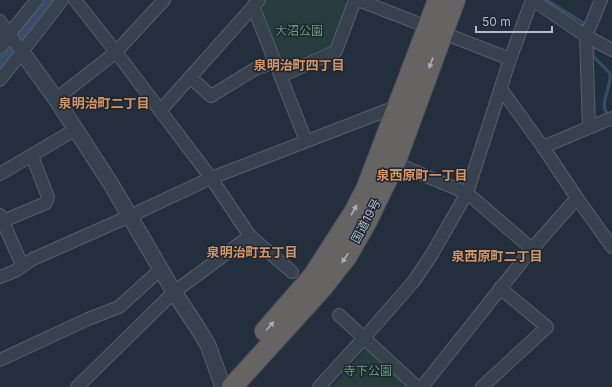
<svg xmlns="http://www.w3.org/2000/svg" width="612" height="387" viewBox="0 0 612 387" font-family="Inter,'Noto Sans JP',sans-serif">
  <style>
    .green { fill: #263c3f }
    .lines { fill: none; stroke-linecap: round; stroke-linejoin: round }
    .stream { stroke: #394c67; stroke-width: 3 }
    .river { stroke: #394c67; stroke-width: 18 }
    .minor-casing { stroke: #565f6c; stroke-width: 14 }
    .tertiary-casing { stroke: #565f6c; stroke-width: 17 }
    .trunk-casing { stroke: #434c59; stroke-width: 22 }
    .minor { stroke: #38414e; stroke-width: 12 }
    .tertiary { stroke: #38414e; stroke-width: 15 }
    .trunk { stroke: #656462; stroke-width: 20 }
    .oneway { fill: #a8afba }
    .labels { text-anchor: middle; stroke-width: 3; stroke-linejoin: round; paint-order: stroke }
    .park-label { font-size: 12px; fill: #6b9a76; stroke: #1d2633 }
    .street-label { font-size: 12px; fill: #b4bcc9; stroke: #1d2633 }
    .neighbourhood-label { font-size: 13px; font-weight: bold; fill: #d59563; stroke: #1d2633 }
  </style>
  <rect width="100%" height="100%" fill="#242f3e"/>
  <!-- green -->
  <g class="green">
    <path d="M264,0H342L348,3L333,49L283,71L258,10Z"/>
    <path d="M365,349H368L409,387H332Z"/>
  </g>
  <g class="lines">
    <!-- stream -->
    <g class="stream">
      <path d="M547,0L582,22L586,28"/>
      <path d="M593,43V56C598,62 606,68 610,74C612,87 597,107 609,115"/>
    </g>
    <!-- river -->
    <path class="river" d="M0,62L49,0"/>
    <!-- minor casing -->
    <g class="minor-casing">
      <g id="minor">
        <path d="M75,0L116,52L211,178L250,236L292,272"/>
        <path d="M358,0L510,59"/>
        <path d="M533,0L586,36L612,50"/>
        <path d="M253,6L306,141"/>
        <path d="M0,21L22,52"/>
        <path d="M9,34L37,0"/>
        <path d="M281,76L336,51L355,0"/>
        <path d="M190,77L211,96L255,69L275,62"/>
        <path d="M0,80L62,0"/>
        <path d="M501,89L543,147L577,198L612,247"/>
        <path d="M56,99L116,52L164,0"/>
        <path d="M160,111L259,0"/>
        <path d="M589,127L586,36L601,0"/>
        <path d="M543,147L612,118"/>
        <path d="M395,163L467,193L532,249"/>
        <path d="M0,174L76,129"/>
        <path d="M0,215L22,265"/>
        <path d="M3,221L46,203L48,197L32,156"/>
        <path d="M0,277L15,271L33,259L130,216L211,178L398,106"/>
        <path d="M339,315L417,387"/>
        <path d="M0,360L88,319L119,307L161,269"/>
        <path d="M77,387L174,292L250,236"/>
        <path d="M319,387L364,338L414,281L432,254L467,193L510,59L532,0"/>
        <path d="M422,387L532,249L577,198"/>
        <path d="M482,387L547,327L500,288"/>
      </g>
    </g>
    <!-- tertiary casing -->
    <g class="tertiary-casing">
      <g id="tertiary">
        <path d="M0,46L9,34"/>
        <path d="M22,52L56,99L111,184L174,292L199,330L208,345L223,387"/>
      </g>
    </g>
    <!-- trunk casing -->
    <g class="trunk-casing">
      <g id="trunk">
        <path d="M265,331L313,276L353,214L367,187L438,0"/>
        <path d="M232,387L322,288L347,256L367,221L395,163L455,0"/>
      </g>
    </g>
    <!-- minor -->
    <use href="#minor" class="minor"/>
    <!-- tertiary -->
    <use href="#tertiary" class="tertiary"/>
    <!-- trunk -->
    <use href="#trunk" class="trunk"/>
  </g>
  <!-- one-way arrows -->
  <defs><path id="oneway-solid" d="M-6-.8H1V-3.2L6.5 0L1 3.2V.8H-6Z"/></defs>
  <g class="oneway">
    <use href="#oneway-solid" transform="translate(431 63) rotate(110)"/>
    <use href="#oneway-solid" transform="translate(354 210) rotate(-61)"/>
    <use href="#oneway-solid" transform="translate(345 258) rotate(125)"/>
    <use href="#oneway-solid" transform="translate(270 326) rotate(-49)"/>
  </g>
  <g class="labels">
    <!-- park labels -->
    <g class="park-label">
      <text x="299" y="35">大沼公園</text>
      <text x="368" y="375">寺下公園</text>
    </g>
    <!-- street labels -->
    <g class="street-label">
      <text transform="translate(366 221) rotate(-62)" y="4">国道19号</text>
    </g>
    <!-- neighbourhood labels -->
    <g class="neighbourhood-label">
      <text x="299" y="70">泉明治町四丁目</text>
      <text x="104" y="108">泉明治町二丁目</text>
      <text x="422" y="180">泉西原町一丁目</text>
      <text x="252" y="257">泉明治町五丁目</text>
      <text x="497" y="261">泉西原町二丁目</text>
    </g>
  </g>
  <!-- scale -->
  <path d="M476 26v6h76v-6" fill="none" stroke="#b4bcc9" stroke-width="2"/>
  <text x="482" y="26" font-size="12" fill="#b4bcc9" stroke="#1d2633" stroke-width="3" paint-order="stroke">50 m</text>
</svg>
